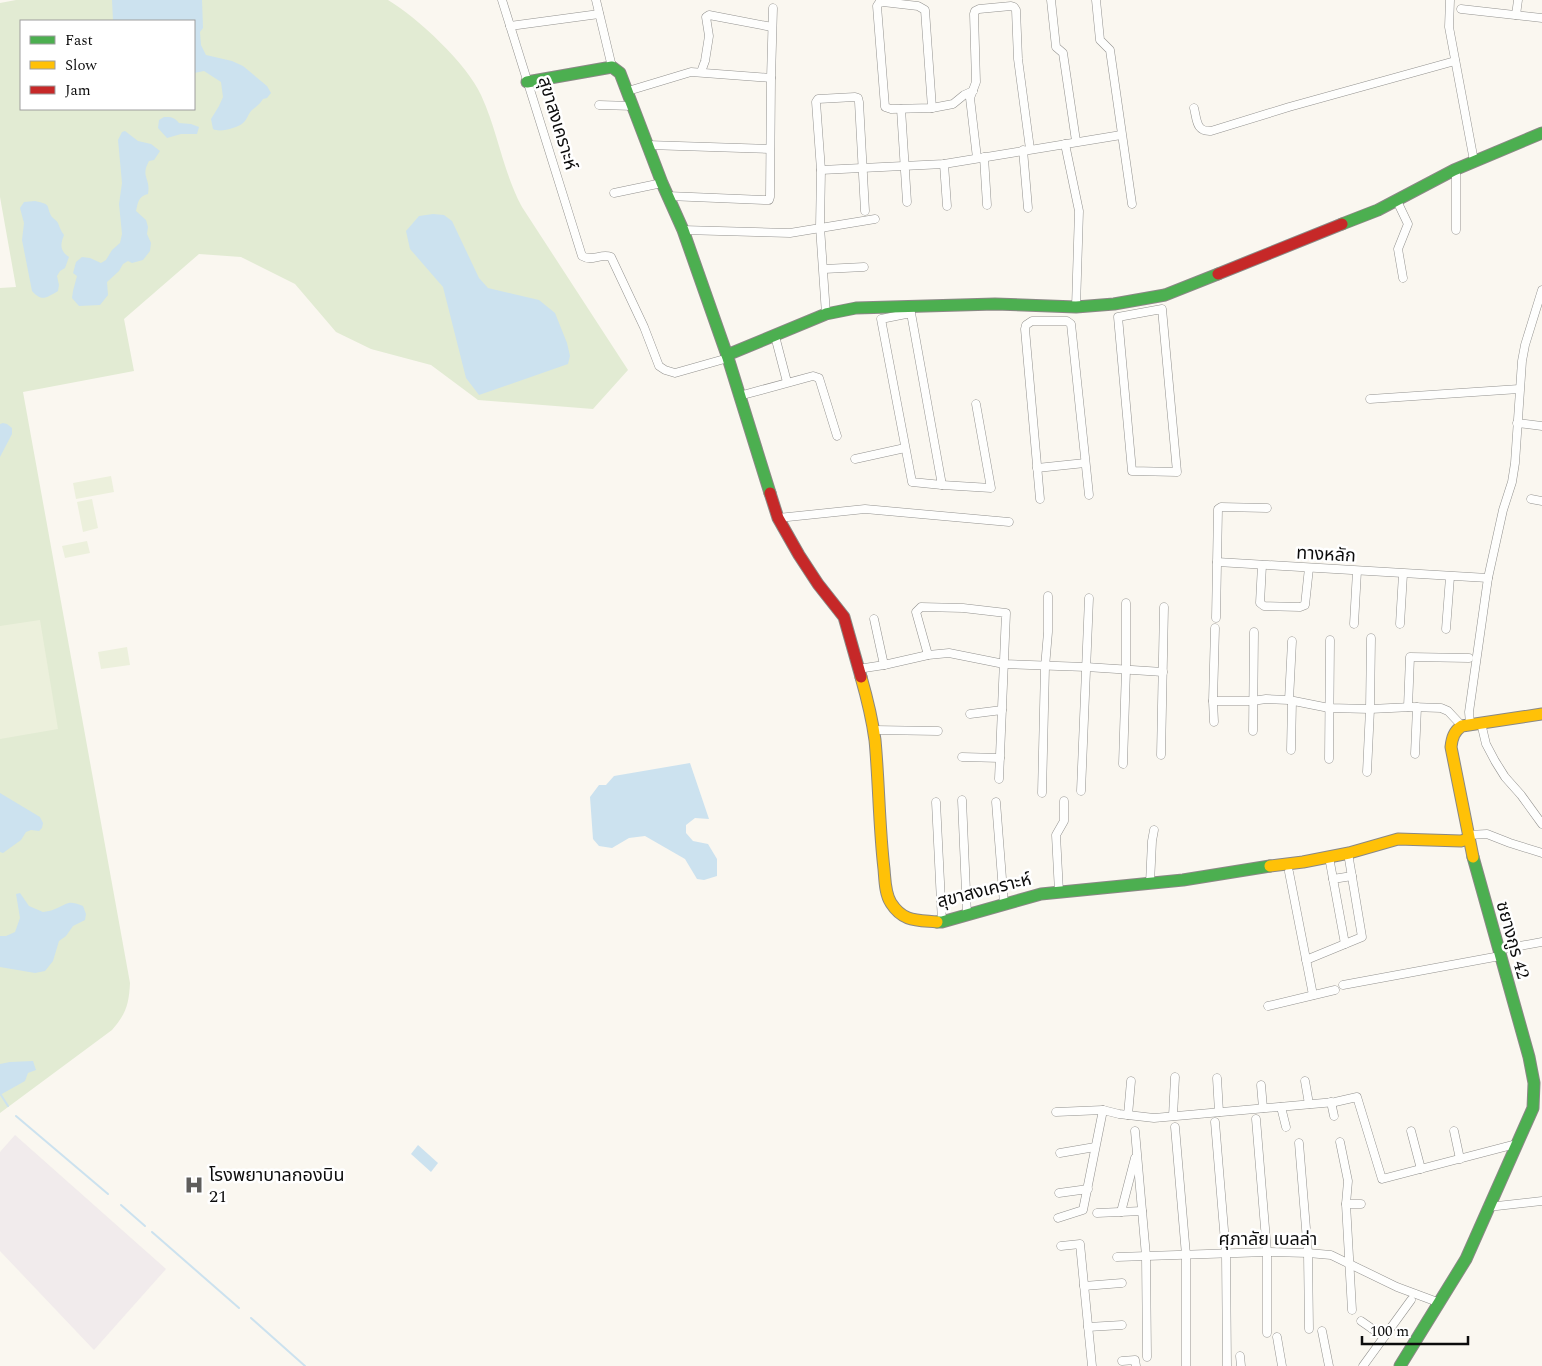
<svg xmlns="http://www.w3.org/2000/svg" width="1542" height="1366" viewBox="0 0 1542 1366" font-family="Spectral,'Noto Sans Thai',serif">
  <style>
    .industrial { fill: #f1ebec }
    .green { fill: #e2ebd3; fill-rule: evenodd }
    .pitch { fill: #ecf0dc }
    .water { fill: #cce2ef }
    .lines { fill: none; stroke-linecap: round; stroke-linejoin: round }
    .stream { stroke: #cce2ef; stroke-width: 2 }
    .street-casing { stroke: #93928f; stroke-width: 9 }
    .fast-casing { stroke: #8a8885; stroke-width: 13 }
    .slow-casing { stroke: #8a8885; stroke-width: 13 }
    .jam-casing { stroke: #8a8885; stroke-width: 13 }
    .street { stroke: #fefefd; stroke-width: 8 }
    .fast { stroke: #4caf50; stroke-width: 11 }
    .slow { stroke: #ffc107; stroke-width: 11 }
    .jam { stroke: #c62828; stroke-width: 11 }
    .labels { text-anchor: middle; stroke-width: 5; stroke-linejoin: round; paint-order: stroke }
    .street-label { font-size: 18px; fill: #0c0c0c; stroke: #fff }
    .poi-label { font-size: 18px; fill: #0c0c0c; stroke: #fff; text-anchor: start }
  </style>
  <rect width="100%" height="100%" fill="#faf7f0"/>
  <!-- industrial -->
  <path class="industrial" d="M15,1135L166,1269L94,1350L0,1251V1152Z"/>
  <!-- green -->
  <path class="green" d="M16,0H388C418,18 467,64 481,95C498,132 503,172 522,207L628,370L593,409L478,400L431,365L371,349L336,332L295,284L241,257L199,254L124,319L134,371L23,392L130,983C129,1004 126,1014 112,1030L0,1113V288L16,287L0,197V3ZM21,21H194V109H21Z"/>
  <!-- pitch -->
  <g class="pitch">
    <path d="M111,476L114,492L76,499L73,483Z"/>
    <path d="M92,499L98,528L83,532L77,502Z"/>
    <path d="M87,541L90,553L65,558L62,546Z"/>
    <path d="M40,620L58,729L0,739V626Z"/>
    <path d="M127,647L130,665L101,669L98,652Z"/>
  </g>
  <!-- water -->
  <g class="water">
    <path d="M112,0H202L203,28L200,32L201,45L206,55L232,61L243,66L267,86L271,93L267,98L263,99C259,105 257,106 252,110C248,114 247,120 243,123C237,128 220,133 213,129L211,119L219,106L223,97L221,82L204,71L194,73V21H113Z"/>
    <path d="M164,117C171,117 174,117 179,123L191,124L199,127L197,134H181L167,138L158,128L159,120Z"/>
    <path d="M125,131L138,141L151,144L160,151L154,160L149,161C140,177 151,178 148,194C138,196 138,203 136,211L146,220L148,227L147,234L151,243L150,251L143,260L132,263L128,261L123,264L119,271L107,282L108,295L100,305L79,306L72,298L73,291L77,276L73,273L76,262L82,257L90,258L101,263L106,260L112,250L120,243L122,234L119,204L122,183L118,140L122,132Z"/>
    <path d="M35,201C53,205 45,205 52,217C54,219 57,221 58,223C60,228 61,231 64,235C60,245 60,251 69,257L65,268L60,271L57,276L59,285L58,291C46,298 42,302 32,291L22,240L24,223L20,208L24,202Z"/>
    <path d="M433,214L444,215L452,221L479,278L488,288L539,300L555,313L567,343L570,356L568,364L479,395L466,378L443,287L410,249L406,231L419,216Z"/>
    <path d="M3,423L7,424L12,428V434L0,457V424Z"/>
    <path d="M690,763L709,819L695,818L686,825V833L693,841L708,844L717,859V876L704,880L697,879L685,859L645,836L629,838L612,848L599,846L593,839L590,797L599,785H606L614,776Z"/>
    <path d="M0,793L40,817L43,823L42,828L39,831L31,830L26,832L21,840L3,853L0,852Z"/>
    <path d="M20,893L29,906L43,912C47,911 51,911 55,909C69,903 68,900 83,906L86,914L85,920L73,926L66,936L59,941L53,961L45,971L35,973L0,967V936H6L15,932L20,918L16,894Z"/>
    <path d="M33,1061L36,1070L28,1073L25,1081L0,1095V1064L10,1062Z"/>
    <path d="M418,1145L438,1163L431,1172L411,1154Z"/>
  </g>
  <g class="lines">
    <!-- stream -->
    <g class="stream">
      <path d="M1,1095L8,1106"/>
      <path d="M16,1116L108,1194"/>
      <path d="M121,1205L145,1226"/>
      <path d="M152,1232L239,1308"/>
      <path d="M251,1318L305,1366"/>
    </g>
    <!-- street casing -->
    <g class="street-casing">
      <g id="street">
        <path d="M502,0L582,256C592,262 601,253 611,257L644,327L659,366L665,370L675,373L728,358"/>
        <path d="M596,0L612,67"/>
        <path d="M1051,0L1056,47L1063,53L1076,141"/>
        <path d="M1096,0L1100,40L1110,50L1132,204"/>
        <path d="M1450,0L1449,27L1474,161"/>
        <path d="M883,2L918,6L925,10L932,108L891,109L885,107L877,6L879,3Z"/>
        <path d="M1461,9L1542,18"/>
        <path d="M1516,15L1518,0"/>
        <path d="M510,26L599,14"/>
        <path d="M701,72L705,61L709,36L706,17L709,15L772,27"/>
        <path d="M628,91L691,72L771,78"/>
        <path d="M599,105L633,106"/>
        <path d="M932,108L953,104L964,95L973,91"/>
        <path d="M1194,108C1197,120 1196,132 1211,131L1289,107L1455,61"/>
        <path d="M901,109L907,202"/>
        <path d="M1065,144L1079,211L1076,307"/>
        <path d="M648,145L770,149"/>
        <path d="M1023,150L1028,208"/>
        <path d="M984,157L987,205"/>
        <path d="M977,158L970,98L976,82L974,14L975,11L979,9L1011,6L1014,7L1016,10L1018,59L1030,149"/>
        <path d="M944,164L947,206"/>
        <path d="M821,170L944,164L1121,135"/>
        <path d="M1454,170L1456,174V230"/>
        <path d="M614,193L662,183"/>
        <path d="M668,196L764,200H769L770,197L771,78L773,8"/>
        <path d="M1397,201L1408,224L1398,249L1403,278"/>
        <path d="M683,230L790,233L875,219"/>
        <path d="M824,269L864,267"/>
        <path d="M1162,309L1177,472L1132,471L1118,317Z"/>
        <path d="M911,313L942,485L912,482L881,319Z"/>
        <path d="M826,314L820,227L821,170L816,102L818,99L855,97L858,98L859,102L865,211"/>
        <path d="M775,336L787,382"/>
        <path d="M739,396L813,376L819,378L837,436"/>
        <path d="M1370,399L1519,389"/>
        <path d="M1517,423L1542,426"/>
        <path d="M855,459L905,448"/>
        <path d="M1037,468L1085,463"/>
        <path d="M942,485L991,488L976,404"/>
        <path d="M1040,499L1025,329L1026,325L1032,321H1067L1071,324L1089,495"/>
        <path d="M1531,499L1542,501"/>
        <path d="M778,518L865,509L1009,522"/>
        <path d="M1217,562L1488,578"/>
        <path d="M1262,565L1260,603L1264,606L1300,607L1305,605L1309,568"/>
        <path d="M1216,618L1218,509L1221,507L1267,508"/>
        <path d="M874,619L884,665"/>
        <path d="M1354,624L1357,571"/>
        <path d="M1400,624L1403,574"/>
        <path d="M1446,629L1450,577"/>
        <path d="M928,655L916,612L921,607L963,608L1006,613L999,779"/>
        <path d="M858,669L884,665L928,655L949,653L1004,664L1086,667L1163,672"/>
        <path d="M1289,700L1292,641"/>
        <path d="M1213,701H1252L1266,699L1289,700L1329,708L1370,709L1412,707L1441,708L1448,711L1462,726"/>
        <path d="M1408,707L1410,657L1469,658"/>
        <path d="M970,714L1002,710"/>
        <path d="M1214,722L1213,701L1215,628"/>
        <path d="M1481,723L1486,744L1495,761L1505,777L1521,795L1542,824"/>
        <path d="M1470,724L1469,712L1488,578L1503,510L1512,482L1515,463L1522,361L1525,345L1542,290"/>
        <path d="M874,730L938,731"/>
        <path d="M1253,731L1254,632"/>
        <path d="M1291,750L1292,701"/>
        <path d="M1415,754L1417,707"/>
        <path d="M1161,755L1164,607"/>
        <path d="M962,757L1000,758"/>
        <path d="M1329,759L1330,640"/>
        <path d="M1123,764L1126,669V603"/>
        <path d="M1367,772L1370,709L1371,638"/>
        <path d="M1081,791L1089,598"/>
        <path d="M1042,793L1045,667L1048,632V596"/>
        <path d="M962,800L967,915"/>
        <path d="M936,802L942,922"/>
        <path d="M996,802L1004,904"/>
        <path d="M1468,835L1487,834L1510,843L1542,853"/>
        <path d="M1329,857L1345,944"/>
        <path d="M1289,872L1313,995"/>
        <path d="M1333,879L1352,876"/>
        <path d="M1150,883L1152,841L1154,830"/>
        <path d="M1059,892L1056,835L1064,821V801"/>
        <path d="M1498,950L1542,942"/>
        <path d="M1306,960L1362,937L1348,853"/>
        <path d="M1343,985L1500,956"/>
        <path d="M1268,1006L1335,990"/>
        <path d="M1217,1078L1219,1112"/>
        <path d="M1305,1081L1309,1104"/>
        <path d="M1261,1085L1263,1108"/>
        <path d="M1331,1102L1334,1116"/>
        <path d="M1281,1107L1286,1127"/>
        <path d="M1056,1112L1103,1110L1119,1114L1154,1118L1335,1102L1357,1097L1382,1179L1516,1144"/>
        <path d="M1128,1115L1131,1081"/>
        <path d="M1173,1116L1175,1077"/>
        <path d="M1256,1119L1267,1252V1333"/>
        <path d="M1215,1122L1226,1254L1227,1366"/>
        <path d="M1175,1127L1186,1255V1366"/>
        <path d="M1135,1131L1146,1256L1147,1357"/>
        <path d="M1411,1131L1421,1169"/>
        <path d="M1454,1131L1460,1159"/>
        <path d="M1340,1142L1348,1181L1346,1204L1352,1310"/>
        <path d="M1299,1143L1308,1253L1309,1329"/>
        <path d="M1060,1153L1095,1147"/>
        <path d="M1059,1193L1088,1189"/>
        <path d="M1346,1204H1361"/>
        <path d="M1488,1207L1542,1201"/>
        <path d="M1121,1212L1135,1158"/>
        <path d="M1097,1213L1142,1211"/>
        <path d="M1058,1218L1083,1210L1103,1110"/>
        <path d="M1061,1246L1080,1244L1092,1366"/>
        <path d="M1117,1257L1267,1252L1308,1253L1331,1255L1397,1287L1440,1303"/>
        <path d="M1084,1286L1122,1283"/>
        <path d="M1361,1321L1384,1337"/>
        <path d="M1088,1327L1122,1325"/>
        <path d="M1322,1331L1329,1366"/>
        <path d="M1277,1337L1282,1366"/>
        <path d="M1240,1356L1241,1366"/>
        <path d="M1122,1361L1135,1360L1136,1366"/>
        <path d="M1363,1366L1411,1300"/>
      </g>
    </g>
    <!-- fast casing -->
    <g class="fast-casing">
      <g id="fast">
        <path d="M527,82L612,67L620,73L662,183L683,230L728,358L770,493"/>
        <path d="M1342,224L1378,210L1454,170L1542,133"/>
        <path d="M727,355L826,314L856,308L995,304L1076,307L1114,304L1165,295L1218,274"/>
        <path d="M937,922H942L1041,894L1183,880L1270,866"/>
        <path d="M1400,1366L1466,1259L1533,1108L1534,1083L1529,1057L1473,857"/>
      </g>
    </g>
    <!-- slow casing -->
    <g class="slow-casing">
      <g id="slow">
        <path d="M861,677C867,698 872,718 875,740C879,783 879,826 884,869C885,880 885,894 891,903C903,922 917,920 937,922"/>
        <path d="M1473,857L1451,747C1452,738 1454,731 1462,726L1542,714"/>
        <path d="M1270,866L1303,862L1349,853L1398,839L1461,841L1468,839"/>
      </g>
    </g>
    <!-- jam casing -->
    <g class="jam-casing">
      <g id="jam">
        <path d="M1218,274L1342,224"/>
        <path d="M770,493L778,518L799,555L818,584L844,617L861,677"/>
      </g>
    </g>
    <!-- street -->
    <use href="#street" class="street"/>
    <!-- fast -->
    <use href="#fast" class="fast"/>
    <!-- slow -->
    <use href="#slow" class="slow"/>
    <!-- jam -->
    <use href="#jam" class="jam"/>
  </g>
  <!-- icons -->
  <defs>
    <g id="hospital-bare" transform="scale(1.5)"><path d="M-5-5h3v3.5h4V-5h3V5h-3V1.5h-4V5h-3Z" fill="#5f5e5c" stroke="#fff" stroke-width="2.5" paint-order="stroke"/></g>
  </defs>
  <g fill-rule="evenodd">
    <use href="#hospital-bare" x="194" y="1185"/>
  </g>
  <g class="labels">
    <!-- street labels -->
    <g class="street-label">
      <text transform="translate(558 123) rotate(73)" y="6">สุขาสงเคราะห์</text>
      <text transform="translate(1326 554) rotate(3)" y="6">ทางหลัก</text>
      <text transform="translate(984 890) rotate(-14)" y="6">สุขาสงเคราะห์</text>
      <text transform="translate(1513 940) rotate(74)" y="6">ชยางกูร 42</text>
      <text x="1268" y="1245">ศุภาลัย เบลล่า</text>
    </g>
    <!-- poi labels -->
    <g class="poi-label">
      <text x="209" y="1181">โรงพยาบาลกองบิน<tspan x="209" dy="21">21</tspan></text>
    </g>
  </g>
  <!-- legend -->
  <rect x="20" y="20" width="175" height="90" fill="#ffffff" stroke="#9e9e9e"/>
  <rect x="30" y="36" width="25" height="8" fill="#4caf50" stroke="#9e9e9e"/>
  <text x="65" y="45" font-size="15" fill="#0c0c0c">Fast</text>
  <rect x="30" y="61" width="25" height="8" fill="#ffc107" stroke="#9e9e9e"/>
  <text x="65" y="70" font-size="15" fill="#0c0c0c">Slow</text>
  <rect x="30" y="86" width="25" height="8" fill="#c62828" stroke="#9e9e9e"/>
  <text x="65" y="95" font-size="15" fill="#0c0c0c">Jam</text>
  <!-- scale -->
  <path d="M1362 1336v8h106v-8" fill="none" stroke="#0c0c0c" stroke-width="2.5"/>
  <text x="1370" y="1336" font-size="15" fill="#0c0c0c" stroke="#ffffff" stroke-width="4" paint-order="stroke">100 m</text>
</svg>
